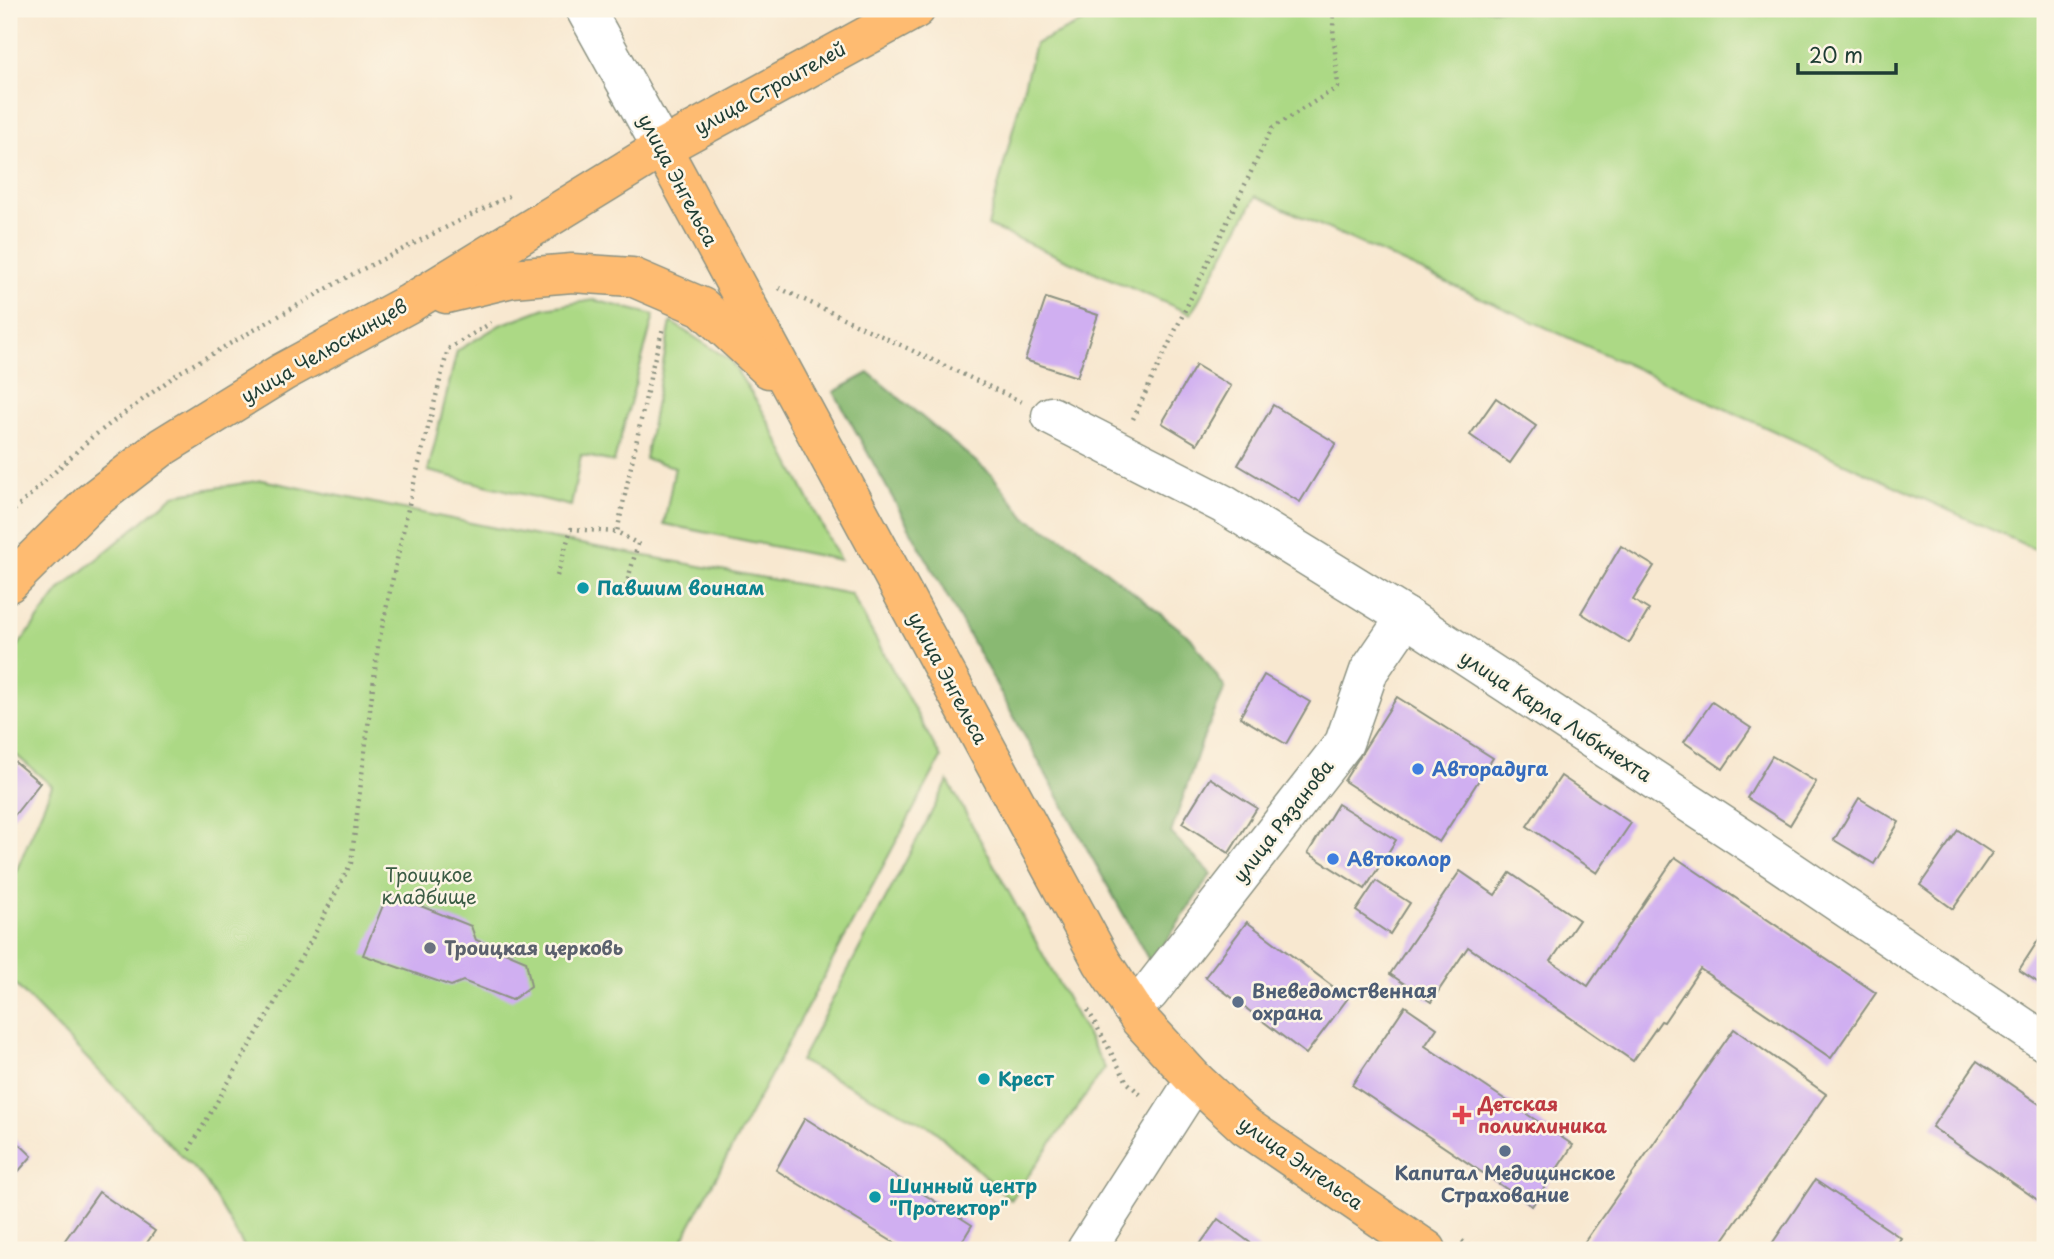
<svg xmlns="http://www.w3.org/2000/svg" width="2054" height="1259" viewBox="0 0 2054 1259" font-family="'Playpen Sans',sans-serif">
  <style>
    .green { fill: #acd985; stroke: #668b5c; stroke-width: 2 }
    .forest { fill: #89b972; stroke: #547b53; stroke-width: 2 }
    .building { fill: #d0aff1 }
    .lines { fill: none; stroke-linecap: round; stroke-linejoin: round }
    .minor-casing { stroke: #8c9282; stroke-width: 41 }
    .major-casing { stroke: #8c9282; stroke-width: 41 }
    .path { stroke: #8c9282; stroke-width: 4.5; stroke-dasharray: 2 5; stroke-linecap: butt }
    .minor { stroke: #fff; stroke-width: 38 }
    .major { stroke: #febb71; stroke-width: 38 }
    .culture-dot { fill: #0f9aa8; stroke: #fcf5e5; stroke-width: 2.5 }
    .shop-dot { fill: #3f7fe0; stroke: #fcf5e5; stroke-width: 2.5 }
    .worship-dot { fill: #6b7280; stroke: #fcf5e5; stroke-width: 2.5 }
    .service-dot { fill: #5c6f8a; stroke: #fcf5e5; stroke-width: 2.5 }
    .health-dot { fill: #e0444e; stroke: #fcf5e5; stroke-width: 2.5 }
    .labels { text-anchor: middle; stroke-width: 5; stroke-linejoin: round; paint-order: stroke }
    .street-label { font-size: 19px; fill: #1f3d34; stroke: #fcf5e5 }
    .culture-label { font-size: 19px; font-weight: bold; fill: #0d838f; stroke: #fcf5e5; text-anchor: start }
    .shop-label { font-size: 19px; font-weight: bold; fill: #366cbe; stroke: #fcf5e5; text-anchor: start }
    .park-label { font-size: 19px; fill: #3b5c44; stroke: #fcf5e5 }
    .worship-label { font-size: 19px; font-weight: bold; fill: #5b616d; stroke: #fcf5e5; text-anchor: start }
    .service-label { font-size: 19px; font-weight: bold; fill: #4e5e75; stroke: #fcf5e5; text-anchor: start }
    .health-label { font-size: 19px; font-weight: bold; fill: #be3a42; stroke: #fcf5e5; text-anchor: start }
  </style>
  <rect width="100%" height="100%" fill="#fcf5e5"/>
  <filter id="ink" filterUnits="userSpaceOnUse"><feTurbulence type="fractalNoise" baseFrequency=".0143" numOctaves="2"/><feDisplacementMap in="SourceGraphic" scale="14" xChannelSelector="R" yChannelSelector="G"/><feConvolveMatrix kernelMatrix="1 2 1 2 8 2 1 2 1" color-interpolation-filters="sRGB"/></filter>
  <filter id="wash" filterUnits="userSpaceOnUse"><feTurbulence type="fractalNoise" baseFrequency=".00686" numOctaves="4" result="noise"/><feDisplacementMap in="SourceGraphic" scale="28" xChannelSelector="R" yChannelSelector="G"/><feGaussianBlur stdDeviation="1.57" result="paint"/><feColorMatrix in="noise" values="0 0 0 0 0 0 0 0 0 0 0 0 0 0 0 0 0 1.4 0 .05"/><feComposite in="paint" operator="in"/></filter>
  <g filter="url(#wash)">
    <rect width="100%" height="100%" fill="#f8e8d0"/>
    <!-- green -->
    <g class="green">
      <path d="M1111,9H2045V554L1256,196L1191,314L988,226L1035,44Z"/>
      <path d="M594,300L654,315L614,462L581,455L571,506L428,471L457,351L500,325L545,308Z"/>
      <path d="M671,322L730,360L764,413L840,560L664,524L675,467L645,459Z"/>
      <path d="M262,480L505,530L851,594L941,758L677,1250H246L204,1179L9,978V888L52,786L9,749V658L61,589L174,495Z"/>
      <path d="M948,781L1105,1068L1011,1200L932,1128L800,1061Z"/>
    </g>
    <!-- forest -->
    <path class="forest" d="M869,373L992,475L1026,518L1072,544L1191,638L1225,688L1202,741L1171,833L1211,874L1151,964L834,392Z"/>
    <g id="blocks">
      <!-- building -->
      <g class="building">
        <path d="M1046,298L1098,315L1077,377L1025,360Z"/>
        <path d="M1196,365L1231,386L1197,444L1162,423Z"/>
        <path d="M1496,398L1536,426L1510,463L1470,435Z"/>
        <path d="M1273,405L1336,443L1300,502L1238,465Z"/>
        <path d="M1621,546L1654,566L1633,600L1649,610L1629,643L1581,613Z"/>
        <path d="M1264,675L1310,702L1286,744L1240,717Z"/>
        <path d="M1397,697L1493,758L1439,842L1344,781Z"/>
        <path d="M1712,702L1751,728L1723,769L1684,742Z"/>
        <path d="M1772,756L1816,782L1790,825L1747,798Z"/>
        <path d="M9,757L40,783L9,822Z"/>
        <path d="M1561,776L1631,823L1597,873L1527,826Z"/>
        <path d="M1210,778L1257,808L1229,853L1182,823Z"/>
        <path d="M1859,798L1899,822L1874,864L1834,840Z"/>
        <path d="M1338,804L1396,840L1365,889L1308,853Z"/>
        <path d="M1958,830L1992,853L1953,909L1920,885Z"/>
        <path d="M1675,857L1876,993L1831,1058L1700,969L1664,1022L1661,1021L1633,1061L1468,947L1431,1002L1390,974L1460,871L1495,895L1510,873L1579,920L1551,961L1588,986Z"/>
        <path d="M1376,881L1410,903L1390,934L1356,911Z"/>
        <path d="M388,893L471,926L476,940L526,961L531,986L512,1000L463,981L451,986L363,955Z"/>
        <path d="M1247,922L1348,998L1306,1054L1205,977Z"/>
        <path d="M2041,936L2045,939V987L2019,970Z"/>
        <path d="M1405,1006L1437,1028L1425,1046L1573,1145L1532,1206L1352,1085Z"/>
        <path d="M1734,1029L1826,1094L1716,1250H1585L1581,1247Z"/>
        <path d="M1977,1061L2045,1108V1205L1932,1127Z"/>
        <path d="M805,1118L972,1225L957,1250H906L776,1170Z"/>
        <path d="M9,1134L32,1156L9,1182Z"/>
        <path d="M1815,1180L1901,1238L1893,1250H1772L1769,1248Z"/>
        <path d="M99,1192L155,1231L142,1250H58Z"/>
        <path d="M1218,1219L1260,1250H1196Z"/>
      </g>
    </g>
  </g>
  <g filter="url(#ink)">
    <use href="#blocks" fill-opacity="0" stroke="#8c9282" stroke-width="2"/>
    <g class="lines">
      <!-- minor casing -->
      <g class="minor-casing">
        <g id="minor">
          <path d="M585,9L662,148"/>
          <path d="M1051,416L1223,504L1406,617L1747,841L2045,1042"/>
          <path d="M1130,1006L1149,993L1344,743L1369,671L1406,617"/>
          <path d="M1086,1250L1195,1080"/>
        </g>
      </g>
      <!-- major casing -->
      <g class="major-casing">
        <g id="major">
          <path d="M662,148L1102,962L1140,1020L1195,1080L1245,1126L1427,1250"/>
          <path d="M446,294L512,278L572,273L632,277L702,307L769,369"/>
          <path d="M9,583L91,502L162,447L283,372L410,303L662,148L916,9"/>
        </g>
      </g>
      <!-- path -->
      <g class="path">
        <path d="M779,288L1022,402"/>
        <path d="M1133,419L1272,128L1338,87L1333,28L1334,9"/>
        <path d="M9,515L91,438L180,372L351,275L509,196"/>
        <path d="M557,576L571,529L617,532"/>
        <path d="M624,593L638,544L617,532L653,364L663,328"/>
        <path d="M1088,1010L1127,1082L1143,1097"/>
        <path d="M189,1150L313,937L351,863L378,646L412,491L448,349L491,323"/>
        <path d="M1462,1241L1475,1250"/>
      </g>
      <!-- minor -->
      <use href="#minor" class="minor"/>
      <!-- major -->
      <use href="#major" class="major"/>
    </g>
  </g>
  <!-- markers -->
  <g class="culture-dot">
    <circle cx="583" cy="588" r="7"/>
    <circle cx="984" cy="1079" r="7"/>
    <circle cx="875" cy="1197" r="7"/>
  </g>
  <g class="shop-dot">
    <circle cx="1418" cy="769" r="7"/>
    <circle cx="1333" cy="859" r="7"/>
  </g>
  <circle class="worship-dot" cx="430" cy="948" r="7"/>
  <g class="service-dot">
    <circle cx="1238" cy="1002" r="7"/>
    <circle cx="1505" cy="1151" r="7"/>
  </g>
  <path class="health-dot" d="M1458.5 1104.5h7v7h7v7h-7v7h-7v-7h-7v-7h7z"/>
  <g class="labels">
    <!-- street labels -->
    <g class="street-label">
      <text transform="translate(770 88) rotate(-29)" y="7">улица Строителей</text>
      <text transform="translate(678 180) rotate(62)" y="7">улица Энгельса</text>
      <text transform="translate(324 351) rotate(-30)" y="7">улица Челюскинцев</text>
      <text transform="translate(948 678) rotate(62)" y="7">улица Энгельса</text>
      <text transform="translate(1556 716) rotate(33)" y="7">улица Карла Либкнехта</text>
      <text transform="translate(1283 821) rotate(-52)" y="7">улица Рязанова</text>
      <text transform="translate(1301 1163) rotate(35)" y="7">улица Энгельса</text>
    </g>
    <!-- culture labels -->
    <g class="culture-label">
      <text x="597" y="595">Павшим воинам</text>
      <text x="998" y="1086">Крест</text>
      <text x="889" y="1193">Шинный центр<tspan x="889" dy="22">"Протектор"</tspan></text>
    </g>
    <!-- shop labels -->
    <g class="shop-label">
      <text x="1432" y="776">Авторадуга</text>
      <text x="1347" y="866">Автоколор</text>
    </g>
    <!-- park labels -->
    <g class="park-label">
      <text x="429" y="882">Троицкое<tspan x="429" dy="22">кладбище</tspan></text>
    </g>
    <!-- worship labels -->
    <g class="worship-label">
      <text x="444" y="955">Троицкая церковь</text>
    </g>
    <!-- service labels -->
    <g class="service-label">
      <text x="1252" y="998">Вневедомственная<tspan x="1252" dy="22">охрана</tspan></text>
      <text x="1505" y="1180" text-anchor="middle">Капитал Медицинское<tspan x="1505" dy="22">Страхование</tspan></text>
    </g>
    <!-- health labels -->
    <g class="health-label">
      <text x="1478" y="1111">Детская<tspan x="1478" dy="22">поликлиника</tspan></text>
    </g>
  </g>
  <!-- margin -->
  <rect width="2054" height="1259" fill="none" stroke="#fcf5e5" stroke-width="35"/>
  <!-- scale -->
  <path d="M1798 63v10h98v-10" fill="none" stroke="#1f3d34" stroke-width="3.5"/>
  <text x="1809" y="63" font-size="21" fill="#1f3d34" stroke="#fcf5e5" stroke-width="5" paint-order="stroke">20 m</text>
</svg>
